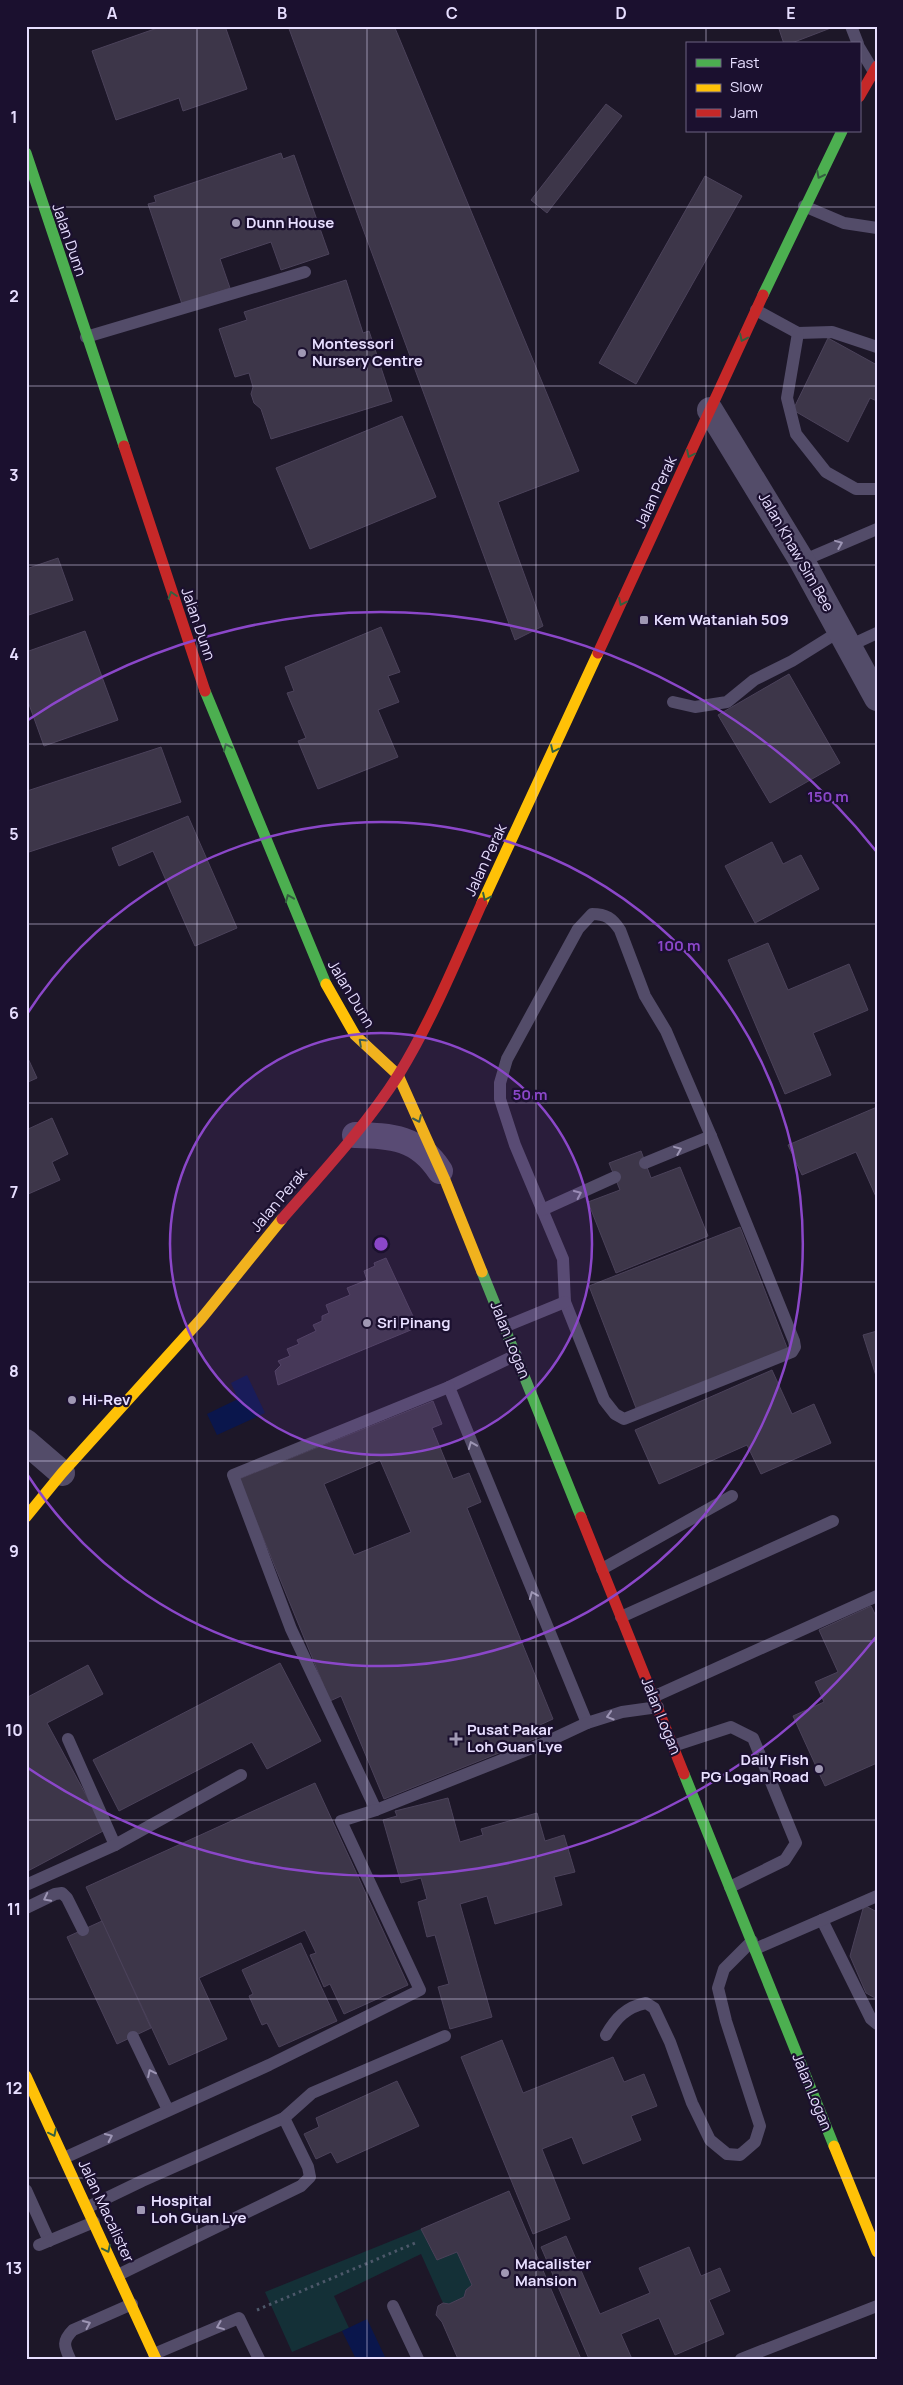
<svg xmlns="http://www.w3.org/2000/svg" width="903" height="2385" viewBox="0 0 903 2385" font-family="Manrope,sans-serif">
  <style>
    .green { fill: #143037 }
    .water { fill: #0a164c }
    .building { fill: #3d3649; stroke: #4b425a; fill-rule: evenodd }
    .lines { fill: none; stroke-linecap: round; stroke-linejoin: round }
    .path { stroke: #4d586a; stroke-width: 3; stroke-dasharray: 2.5 4; stroke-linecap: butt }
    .lane { stroke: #534c69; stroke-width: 12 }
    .street { stroke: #534c69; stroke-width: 26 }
    .fast { stroke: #4caf50; stroke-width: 11 }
    .slow { stroke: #ffc107; stroke-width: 11 }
    .jam { stroke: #c62828; stroke-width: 11 }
    .oneway { stroke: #346040 }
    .oneway2 { stroke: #9d95b4 }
    .grid { fill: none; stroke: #e7deff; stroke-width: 1; stroke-opacity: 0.55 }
    .ring { fill: none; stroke: #8b47c9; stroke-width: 2.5 }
    .poi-dot { fill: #a098b4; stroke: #1b102f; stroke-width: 2 }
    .labels { text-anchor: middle; stroke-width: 4.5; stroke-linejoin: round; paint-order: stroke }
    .poi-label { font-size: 15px; font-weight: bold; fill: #e7deff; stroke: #1b102f; text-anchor: start }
    .street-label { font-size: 15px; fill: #e7deff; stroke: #1b102f }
    .centre { fill: #8b47c9; stroke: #1b102f; stroke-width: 2.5 }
    .ring-label { font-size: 15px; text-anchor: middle; font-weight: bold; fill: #8b47c9; stroke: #1b102f; stroke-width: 4.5; stroke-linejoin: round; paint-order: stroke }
    .neatline { fill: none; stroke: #e7deff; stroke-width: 2 }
    .grid-label { font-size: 16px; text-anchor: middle; font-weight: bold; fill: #e7deff }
  </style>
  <rect width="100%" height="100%" fill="#1d1728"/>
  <!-- green -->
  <path class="green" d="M421,2229L437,2260L457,2252L472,2285L466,2290L464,2297L449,2304L443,2303L421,2254L334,2296L349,2328L292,2352L265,2292Z"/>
  <!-- water -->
  <g class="water">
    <path d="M247,1375L265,1413L217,1435L207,1414L238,1399L231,1383Z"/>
    <path d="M367,2319L386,2359H356L342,2331Z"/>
  </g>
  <!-- building -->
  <g class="building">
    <path d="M163,26H225L247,89L183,111L179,98L116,120L92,51Z"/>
    <path d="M288,26H399L395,28L579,471L498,502L543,626L515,640Z"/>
    <path d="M778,26H836L789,44H784Z"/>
    <path d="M606,104L622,116L547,213L531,200Z"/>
    <path d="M281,153L283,159L294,155L329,254L281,270L271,242L220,259L230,288L182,304L148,204L156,202L154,196Z"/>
    <path d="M705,176L742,196L636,384L599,363Z"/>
    <path d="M346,280L363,333L369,331L392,401L271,439L261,409L254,403L251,394L253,387L249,373L235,377L219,329L247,320L244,312Z"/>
    <path d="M828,338L877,365V401L870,398L848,442L793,410Z"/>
    <path d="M402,416L436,497L310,549L276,468Z"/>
    <path d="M58,558L73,600L26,616V569Z"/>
    <path d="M381,627L400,672L388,676L399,702L378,710L398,757L318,789L298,741L306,738L287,693L294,691L285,667Z"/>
    <path d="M85,631L118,720L44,746L26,696V652Z"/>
    <path d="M789,674L840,763L770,803L718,715Z"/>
    <path d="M161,747L181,802L26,853V789L27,791Z"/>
    <path d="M188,816L237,928L195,946L153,851L119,866L112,848Z"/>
    <path d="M772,842L783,864L801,855L819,889L755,923L725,866Z"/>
    <path d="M768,943L788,990L849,964L868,1010L813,1033L831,1075L785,1094L728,960Z"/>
    <path d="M26,1054L37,1078L26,1083Z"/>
    <path d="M877,1107V1199L856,1152L802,1175L788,1145Z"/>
    <path d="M52,1118L68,1154L52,1162L60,1180L26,1195V1130Z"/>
    <path d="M641,1151L651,1178L680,1167L708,1236L616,1273L588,1202L620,1190L609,1163Z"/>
    <path d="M740,1227L788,1350L636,1408L589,1286Z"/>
    <path d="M386,1258L418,1327L278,1385L275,1371L281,1365L278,1361L290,1356L287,1349L299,1344L297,1340L316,1331L313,1325L322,1321V1316L329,1313L326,1305L350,1295L347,1288L367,1280L364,1271L375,1266L374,1263Z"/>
    <path d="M877,1331V1379L863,1335Z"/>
    <path d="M772,1370L792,1414L814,1404L831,1443L761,1474L747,1445L659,1484L635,1430Z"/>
    <path d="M433,1401L442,1424L432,1428L453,1479L469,1473L481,1502L467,1508L553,1719L540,1725L544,1735L384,1799L341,1696L330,1701L239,1479ZM380,1460L411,1532L354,1555L324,1484Z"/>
    <path d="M871,1606L877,1618V1763L825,1786L793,1716L824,1702L815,1682L838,1672L819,1630Z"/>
    <path d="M280,1663L321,1741L267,1769L252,1742L119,1811L93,1760Z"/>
    <path d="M88,1665L103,1694L47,1723L105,1830L26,1872V1698Z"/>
    <path d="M315,1783L408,1985L344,2014L330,1984L324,1987L310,1955L316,1953L305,1930L199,1978L227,2039L169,2065L86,1887Z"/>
    <path d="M448,1798L460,1842L483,1835L481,1829L537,1813L545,1841L564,1835L575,1872L554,1877L562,1905L495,1924L487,1896L460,1904L492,2017L450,2029L438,1987L449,1984L435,1935L427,1937L418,1902L427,1899L421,1878L401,1883L383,1820L397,1816L395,1811Z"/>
    <path d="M864,1905L877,1912V1999L866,1993L850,1956Z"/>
    <path d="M102,1921L151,2028L117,2044L67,1937Z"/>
    <path d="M301,1943L337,2021L279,2047L267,2023L262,2025L249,1996L253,1994L242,1970Z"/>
    <path d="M502,2040L523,2093L613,2057L624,2082L644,2074L657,2106L631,2116L641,2140L583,2164L572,2137L542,2149L570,2219L533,2234L461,2057Z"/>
    <path d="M397,2081L419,2126L337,2163L331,2152L316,2159L304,2134L319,2127L316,2118Z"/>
    <path d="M509,2191L581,2359H458L442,2322L436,2315L438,2306L443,2303L449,2304L464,2297L466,2290L472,2285L457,2252L437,2260L421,2229Z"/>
    <path d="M566,2236L600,2314L650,2293L639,2268L689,2247L701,2276L720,2268L730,2291L709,2300L724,2334L675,2355L659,2318L621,2334L632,2359H589L541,2247Z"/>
  </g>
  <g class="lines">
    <!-- path -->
    <path class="path" d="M257,2310L415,2243"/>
    <!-- lane -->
    <g class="lane">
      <path d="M851,26L858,44"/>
      <path d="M859,47L874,72"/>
      <path d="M804,206L844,223L877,228"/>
      <path d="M756,310L798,333L832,332L877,347"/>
      <path d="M798,333L787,398L796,434L826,472L856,489H877"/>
      <path d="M86,337L305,272"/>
      <path d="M802,561L877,529"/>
      <path d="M849,646L877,633"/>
      <path d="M673,702L695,707L727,702L754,680L792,661L840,631"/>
      <path d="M592,914C606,914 612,918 620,930L645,996L666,1031L711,1136L794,1341L795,1347L792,1352L624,1419L615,1414L604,1400L565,1302L563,1259L515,1145L500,1099V1083L507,1059L578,929Z"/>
      <path d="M645,1163L711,1136"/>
      <path d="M542,1210L615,1177"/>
      <path d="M504,1327L565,1302"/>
      <path d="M516,1355L449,1387L587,1723L622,1712L658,1707"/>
      <path d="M449,1387L233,1475L291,1629L376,1810L542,1744L587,1723"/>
      <path d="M602,1569L732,1496"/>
      <path d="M621,1617L833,1521"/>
      <path d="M653,1697L877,1596"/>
      <path d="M68,1739L115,1845"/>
      <path d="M673,1746L731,1727L753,1738L796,1843L785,1860L730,1887"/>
      <path d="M26,1885L115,1845L241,1775"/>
      <path d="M26,1908L55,1894L62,1893L67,1898L83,1930"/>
      <path d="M822,1920L871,2019L877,2024"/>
      <path d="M755,1949L877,1896"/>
      <path d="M606,2035C616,2018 626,2007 646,2003L654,2008L670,2042L692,2103L710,2140L727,2154L740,2155L755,2142L760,2126L726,2021L718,1988L724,1969L752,1941"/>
      <path d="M133,2037L168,2110"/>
      <path d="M64,2158L269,2065L420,1990L341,1821L376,1810"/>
      <path d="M26,2190L49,2241"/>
      <path d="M88,2207L142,2181L284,2118L312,2093L445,2036"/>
      <path d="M39,2245L94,2222"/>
      <path d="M118,2275L301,2186L310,2177L308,2167L284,2118"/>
      <path d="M393,2306L418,2359"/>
      <path d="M154,2354L239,2318L259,2359"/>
      <path d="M70,2359C64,2346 62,2341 73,2330L132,2304"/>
      <path d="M741,2359L877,2306"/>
    </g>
    <!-- street -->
    <g class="street">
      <path d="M710,410L802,561L877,698"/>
      <path d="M355,1135C392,1136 418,1137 440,1171"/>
      <path d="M26,1442L62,1473"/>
    </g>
    <!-- fast -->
    <g class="fast">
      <path d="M26,153L124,446"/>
      <path d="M763,295L842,131"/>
      <path d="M205,691L326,984"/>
      <path d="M482,1272L581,1517"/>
      <path d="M684,1774L834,2146"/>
    </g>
    <!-- slow -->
    <g class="slow">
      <path d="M482,903L598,653"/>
      <path d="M326,984L355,1035L398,1075L445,1180L482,1272"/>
      <path d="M26,1517L62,1473L201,1319L282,1219"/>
      <path d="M26,2076L156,2359"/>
      <path d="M834,2146L877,2252"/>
    </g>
    <!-- jam -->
    <g class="jam">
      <path d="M859,97L877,66"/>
      <path d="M124,446L205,691"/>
      <path d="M598,653L763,295"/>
      <path d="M282,1219C323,1172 366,1126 399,1074C432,1020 456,961 482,903"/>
      <path d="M581,1517L684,1774"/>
    </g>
  </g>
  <!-- one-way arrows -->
  <defs><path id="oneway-chevron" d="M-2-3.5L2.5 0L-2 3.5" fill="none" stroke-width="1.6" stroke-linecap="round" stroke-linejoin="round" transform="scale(1.25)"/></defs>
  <g class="oneway">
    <use href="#oneway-chevron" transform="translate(820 175) rotate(117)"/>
    <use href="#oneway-chevron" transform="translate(743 338) rotate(115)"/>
    <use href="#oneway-chevron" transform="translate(690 454) rotate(115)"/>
    <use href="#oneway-chevron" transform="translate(172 595) rotate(-108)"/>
    <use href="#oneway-chevron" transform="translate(622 602) rotate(115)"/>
    <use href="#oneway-chevron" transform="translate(227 747) rotate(-112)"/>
    <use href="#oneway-chevron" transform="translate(554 749) rotate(115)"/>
    <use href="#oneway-chevron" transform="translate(486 897) rotate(115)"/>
    <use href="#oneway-chevron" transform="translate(289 898) rotate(-112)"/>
    <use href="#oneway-chevron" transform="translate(362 1042) rotate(-137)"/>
    <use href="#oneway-chevron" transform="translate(418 1119) rotate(66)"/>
    <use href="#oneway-chevron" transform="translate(53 2133) rotate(64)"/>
    <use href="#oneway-chevron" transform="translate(107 2249) rotate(65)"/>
  </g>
  <g class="oneway2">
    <use href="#oneway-chevron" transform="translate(839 544) rotate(-22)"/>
    <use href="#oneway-chevron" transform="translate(678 1150) rotate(-22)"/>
    <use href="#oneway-chevron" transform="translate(578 1194) rotate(-25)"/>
    <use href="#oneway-chevron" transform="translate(472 1445) rotate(-112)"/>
    <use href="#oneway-chevron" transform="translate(533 1595) rotate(-112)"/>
    <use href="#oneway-chevron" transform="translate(610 1716) rotate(163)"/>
    <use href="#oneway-chevron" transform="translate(47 1898) rotate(153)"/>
    <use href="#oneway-chevron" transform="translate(151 2073) rotate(-116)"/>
    <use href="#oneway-chevron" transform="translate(109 2137) rotate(-25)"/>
    <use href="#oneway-chevron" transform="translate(87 2324) rotate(-24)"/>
    <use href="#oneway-chevron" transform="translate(220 2326) rotate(158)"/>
  </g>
  <!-- grid -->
  <path class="grid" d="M197,26V2359M367,26V2359M536,26V2359M706,26V44M706,131V2359M26,207H877M26,386H877M26,565H877M26,744H877M26,924H877M26,1103H877M26,1282H877M26,1461H877M26,1641H877M26,1820H877M26,1999H877M26,2178H877"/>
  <!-- distance rings -->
  <circle cx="381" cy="1244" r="211" fill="#8b47c9" fill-opacity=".12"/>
  <g class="ring">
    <circle cx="381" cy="1244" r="211"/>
    <path d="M27 1014A422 422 0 1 1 27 1474"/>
    <path d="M876 1637A632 632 0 0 1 28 1768M28 720A632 632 0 0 1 876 851"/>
  </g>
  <!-- markers -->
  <g class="poi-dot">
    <circle cx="236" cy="223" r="5"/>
    <circle cx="302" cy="353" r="5"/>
    <rect x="639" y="615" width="10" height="10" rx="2.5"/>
    <circle cx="367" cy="1323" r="5"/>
    <circle cx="72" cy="1400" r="5"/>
    <path d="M453.5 1731.5h5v5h5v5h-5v5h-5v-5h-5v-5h5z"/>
    <circle cx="819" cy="1769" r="5"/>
    <rect x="136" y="2205" width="10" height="10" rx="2.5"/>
    <circle cx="505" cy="2273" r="5"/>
  </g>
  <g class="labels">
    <!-- poi labels -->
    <g class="poi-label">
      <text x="246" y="228">Dunn House</text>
      <text x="312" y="349">Montessori<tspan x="312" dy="17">Nursery Centre</tspan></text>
      <text x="654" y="625">Kem Wataniah 509</text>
      <text x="377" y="1328">Sri Pinang</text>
      <text x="82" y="1405">Hi-Rev</text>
      <text x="467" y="1735">Pusat Pakar<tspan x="467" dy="17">Loh Guan Lye</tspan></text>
      <text x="809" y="1765" text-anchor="end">Daily Fish<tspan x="809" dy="17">PG Logan Road</tspan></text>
      <text x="151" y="2206">Hospital<tspan x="151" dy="17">Loh Guan Lye</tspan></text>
      <text x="515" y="2269">Macalister<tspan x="515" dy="17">Mansion</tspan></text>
    </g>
    <!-- street labels -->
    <g class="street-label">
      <text transform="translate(69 240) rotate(71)" y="5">Jalan Dunn</text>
      <text transform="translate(656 492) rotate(-65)" y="5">Jalan Perak</text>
      <text transform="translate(796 552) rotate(60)" y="5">Jalan Khaw Sim Bee</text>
      <text transform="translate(198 624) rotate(71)" y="5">Jalan Dunn</text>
      <text transform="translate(486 860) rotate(-65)" y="5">Jalan Perak</text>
      <text transform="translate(351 994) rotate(59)" y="5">Jalan Dunn</text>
      <text transform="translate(279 1200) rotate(-50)" y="5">Jalan Perak</text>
      <text transform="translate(510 1340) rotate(68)" y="5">Jalan Logan</text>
      <text transform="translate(661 1716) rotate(68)" y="5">Jalan Logan</text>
      <text transform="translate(812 2092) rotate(68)" y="5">Jalan Logan</text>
      <text transform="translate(106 2211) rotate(65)" y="5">Jalan Macalister</text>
    </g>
  </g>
  <circle cx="381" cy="1244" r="8" class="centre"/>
  <g class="ring-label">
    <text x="828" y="802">150 m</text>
    <text x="679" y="951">100 m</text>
    <text x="530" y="1100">50 m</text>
  </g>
  <!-- border -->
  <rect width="903" height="2385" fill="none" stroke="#1b102f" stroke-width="55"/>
  <!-- legend -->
  <rect x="686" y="42" width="175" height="90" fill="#1b102f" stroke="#6d6282"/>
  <rect x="696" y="59" width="25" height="8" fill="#4caf50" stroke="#6d6282"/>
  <text x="730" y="68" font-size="15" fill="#e7deff">Fast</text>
  <rect x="696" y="84" width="25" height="8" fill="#ffc107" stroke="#6d6282"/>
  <text x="730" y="92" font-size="15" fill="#e7deff">Slow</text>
  <rect x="696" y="109" width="25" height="8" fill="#c62828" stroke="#6d6282"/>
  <text x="730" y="118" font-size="15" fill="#e7deff">Jam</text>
  <rect x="28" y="28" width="848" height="2330" class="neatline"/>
  <g class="grid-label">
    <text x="112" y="19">A</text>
    <text x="282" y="19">B</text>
    <text x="452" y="19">C</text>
    <text x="621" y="19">D</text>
    <text x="791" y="19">E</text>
    <text x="14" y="123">1</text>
    <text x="14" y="302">2</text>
    <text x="14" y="481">3</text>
    <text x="14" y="660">4</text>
    <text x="14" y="840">5</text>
    <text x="14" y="1019">6</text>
    <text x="14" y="1198">7</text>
    <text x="14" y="1377">8</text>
    <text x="14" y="1557">9</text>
    <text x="14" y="1736">10</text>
    <text x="14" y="1915">11</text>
    <text x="14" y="2094">12</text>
    <text x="14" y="2274">13</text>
  </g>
</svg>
